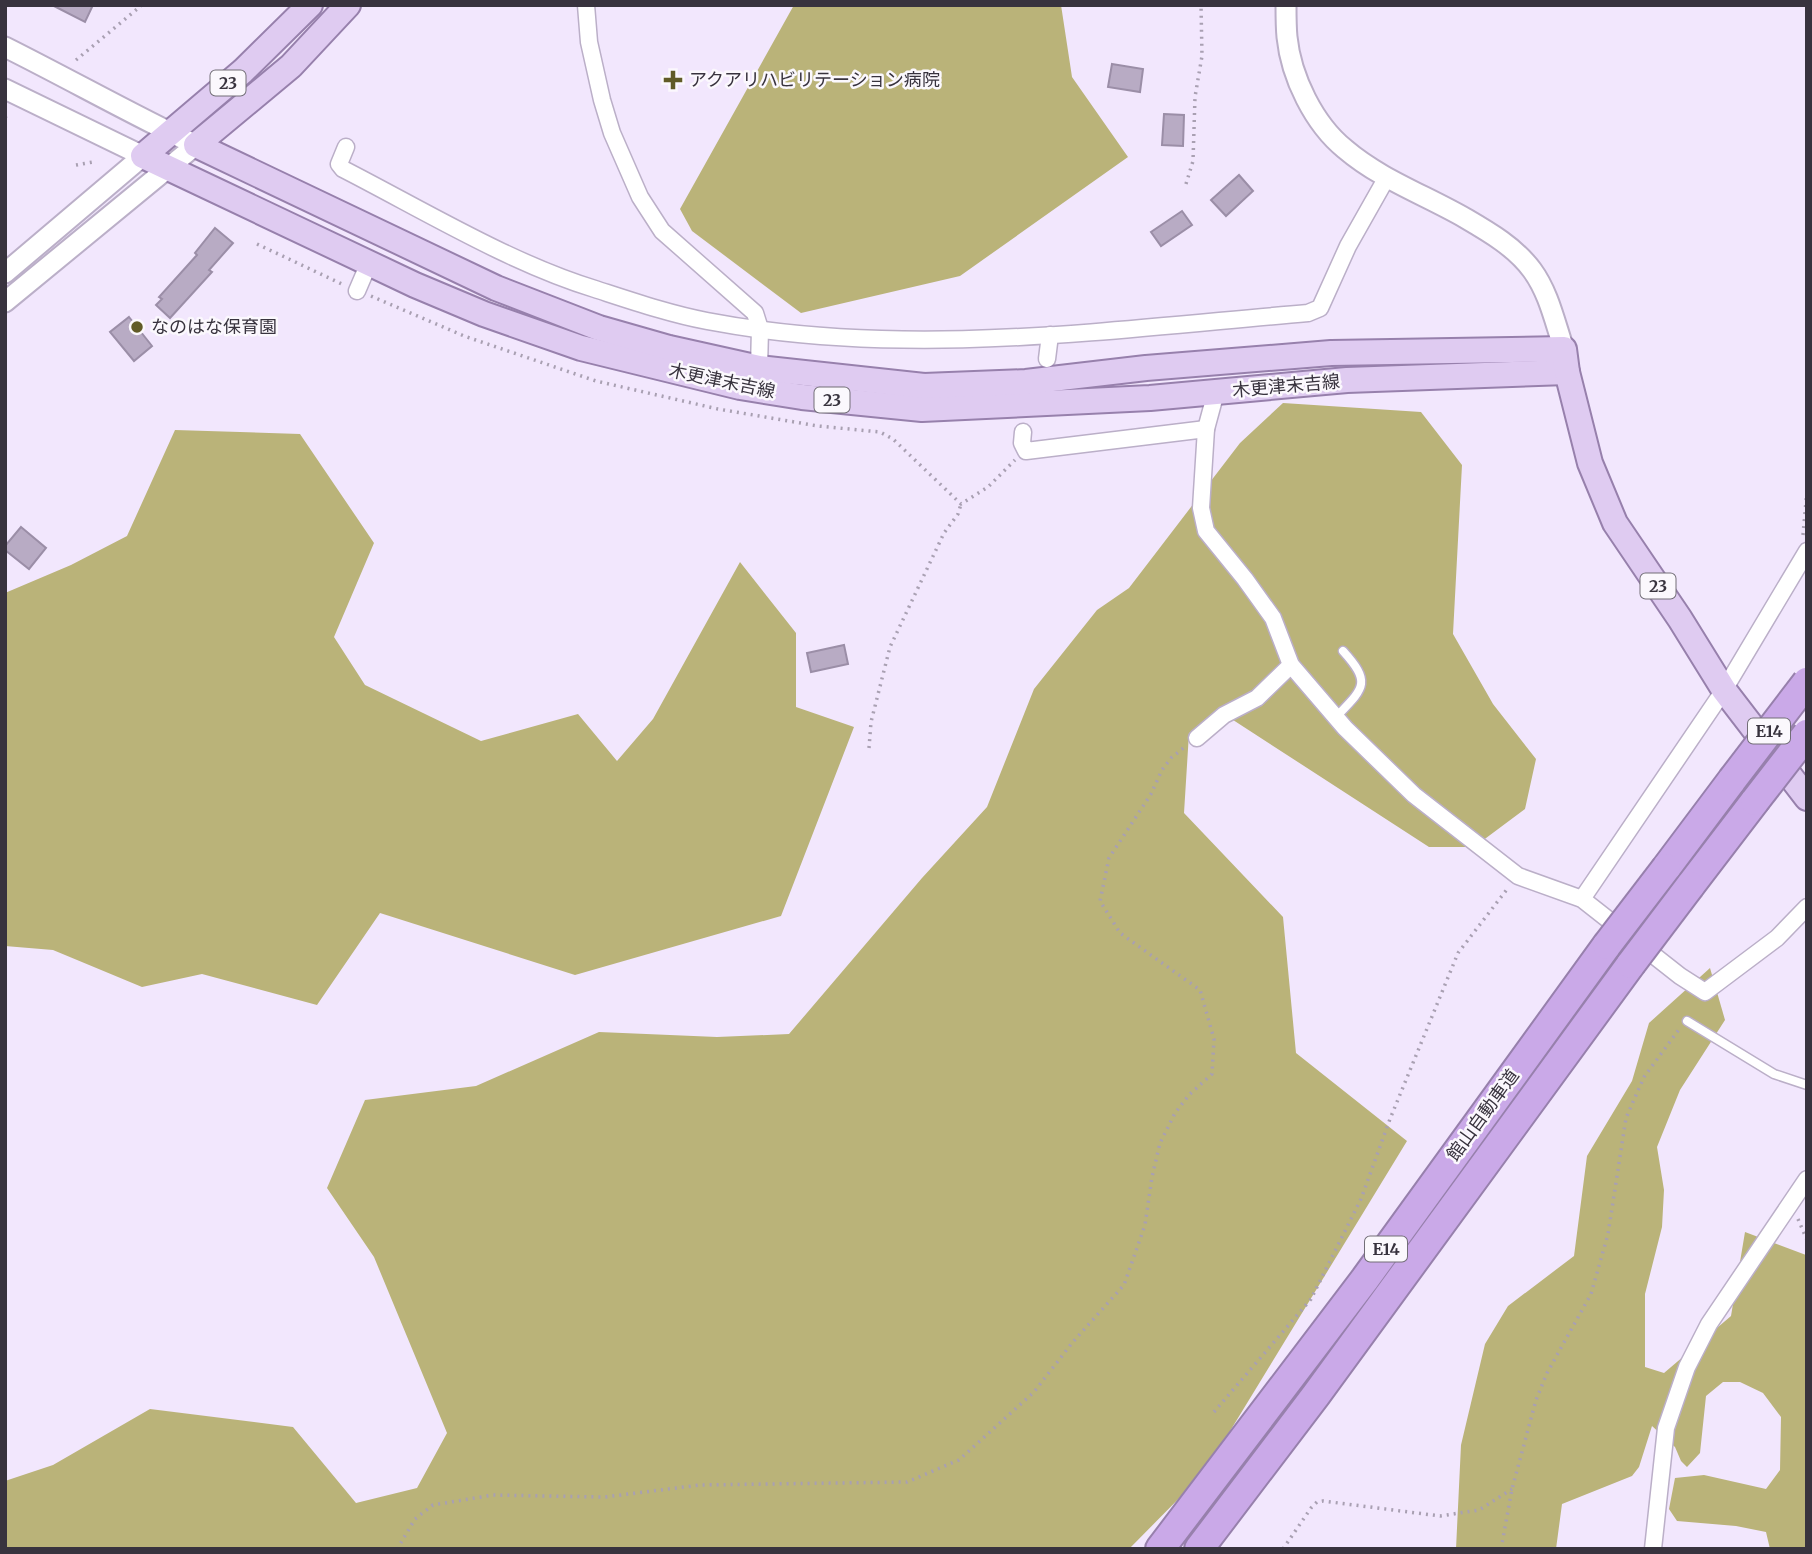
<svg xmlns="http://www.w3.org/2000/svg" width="1812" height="1554" viewBox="0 0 1812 1554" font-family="Merriweather,'Noto Sans JP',serif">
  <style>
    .forest { fill: #bab379 }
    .building { fill: #b8abc4; stroke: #9b8ea7; stroke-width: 2 }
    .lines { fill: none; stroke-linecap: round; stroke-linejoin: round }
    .service-casing { stroke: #bbafc8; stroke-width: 11 }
    .minor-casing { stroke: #bbafc8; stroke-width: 19 }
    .tertiary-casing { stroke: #bbafc8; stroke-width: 23 }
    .primary-casing { stroke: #9780ac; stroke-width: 28 }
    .motorway-casing { stroke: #9780ac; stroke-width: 32 }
    .path { stroke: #a9a0b2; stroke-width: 3.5; stroke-dasharray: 2 5; stroke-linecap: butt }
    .service { stroke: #fff; stroke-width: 8 }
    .minor { stroke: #fff; stroke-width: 16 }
    .tertiary { stroke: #fff; stroke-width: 19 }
    .primary { stroke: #dfcbf1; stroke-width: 24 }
    .motorway { stroke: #caa9e8; stroke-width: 28 }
    .motorway-bridge-casing { stroke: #9780ac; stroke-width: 32; stroke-linecap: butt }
    .motorway-bridge { stroke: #caa9e8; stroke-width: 28 }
    .poi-dot { fill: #615b27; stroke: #fbf8fd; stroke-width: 2.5 }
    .labels { text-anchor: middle; stroke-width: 5; stroke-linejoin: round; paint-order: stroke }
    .shield { fill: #fbf8fd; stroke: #726e77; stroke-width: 2 }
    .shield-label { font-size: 16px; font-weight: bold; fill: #38333e }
    .poi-label { font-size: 18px; fill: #38333e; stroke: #fbf8fd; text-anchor: start }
    .street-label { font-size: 18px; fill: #38333e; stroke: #fbf8fd }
  </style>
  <rect width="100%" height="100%" fill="#f2e7fd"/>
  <!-- forest -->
  <g class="forest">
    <path d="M794,5H1061L1072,77L1128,157L960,276L801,313L692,231L680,209Z"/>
    <path d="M1283,403L1421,412L1462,465L1453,634L1493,704L1536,759L1525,809L1474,847H1429L1230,718L1189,733L1184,813L1283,917L1296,1053L1407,1141L1205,1472L1129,1549H5V1481L53,1465L150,1409L293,1427L356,1503L417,1488L447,1433L374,1257L327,1188L365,1100L476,1086L599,1032L717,1037L789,1034L922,878L987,807L1034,689L1097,610L1129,588L1240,443Z"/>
    <path d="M175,430L300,434L374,543L334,637L365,685L481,741L578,714L617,761L653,719L740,562L796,633V707L854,727L781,916L575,975L380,913L317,1005L202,974L142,987L53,950L5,946V593L71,565L127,536Z"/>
    <path d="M1710,968L1725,1020L1680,1090L1657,1147L1664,1190L1662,1227L1645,1294V1367L1664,1373L1731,1316L1745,1232L1806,1255L1807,1549H1770L1766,1532L1736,1526L1677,1521L1669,1509L1675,1478L1704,1475L1766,1489L1780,1470L1781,1417L1763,1393L1740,1382H1723L1706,1396L1700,1453L1687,1467L1681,1461L1675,1447L1652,1426L1639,1467L1632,1476L1562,1504L1556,1549H1456L1461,1445L1485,1344L1508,1306L1574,1256L1587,1156L1632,1081L1649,1023Z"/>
  </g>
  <!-- building -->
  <g class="building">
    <path d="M52,5H93L85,22Z"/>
    <path d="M1112,64L1143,69L1140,92L1108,87Z"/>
    <path d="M1164,114L1184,115L1183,146L1162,145Z"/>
    <path d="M1239,175L1253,191L1226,216L1211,200Z"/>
    <path d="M1182,211L1192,225L1161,246L1151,232Z"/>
    <path d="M215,228L233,243L209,270L212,272L170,318L156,305L162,299L159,297L197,255L195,253Z"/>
    <path d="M129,317L152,346L134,361L110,332Z"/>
    <path d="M21,527L46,548L29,569L5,550V546Z"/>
    <path d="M844,645L848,664L811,672L807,653Z"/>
  </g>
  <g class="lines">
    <!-- service casing -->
    <g class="service-casing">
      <g id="service">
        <path d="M1336,717C1364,688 1372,683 1343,651"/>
        <path d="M1687,1021L1774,1074L1807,1085"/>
      </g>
    </g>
    <!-- minor casing -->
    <g class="minor-casing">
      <g id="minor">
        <path d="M586,5L589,42L602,100L612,133L640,197L662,231L755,313L760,329L759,368"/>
        <path d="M346,147L339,164L343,169C423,210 510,263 595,289C632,301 670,314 707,321C905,359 1109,330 1308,313L1320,308L1348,246L1387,177"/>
        <path d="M357,291L369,263"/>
        <path d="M1047,359L1050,335"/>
        <path d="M1206,429L1216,392"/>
        <path d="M1023,432L1022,443L1026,451L1206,429L1201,508L1206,531L1245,579L1273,618L1291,665L1345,728L1414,795L1518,876L1582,899L1680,976L1705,992L1777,938L1807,907"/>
        <path d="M1197,738L1224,715L1257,698L1291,665"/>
        <path d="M1582,899L1724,690L1807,551"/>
        <path d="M1653,1549L1666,1428L1687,1367L1709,1324L1807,1179"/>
      </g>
    </g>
    <!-- tertiary casing -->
    <g class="tertiary-casing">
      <g id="tertiary">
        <path d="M1286,5C1286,16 1286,27 1287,37C1291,77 1314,124 1345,149C1380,179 1425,195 1465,218C1489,232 1515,247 1532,270C1549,293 1555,323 1564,349"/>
        <path d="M5,47C69,79 131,114 196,145L5,302"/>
        <path d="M5,89L143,156L5,273"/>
      </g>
    </g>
    <!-- primary casing -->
    <g class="primary-casing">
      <g id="primary">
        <path d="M310,5L243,71L143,156L415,285L484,314L581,348L740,387L802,397L922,409L1150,398L1347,380L1567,372"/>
        <path d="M348,5L291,66L196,145L496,288L599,328L669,348L759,368L924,386L1026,382L1146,368L1331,353L1564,349L1567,372L1590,463L1615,523L1680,619L1724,690L1807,798"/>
      </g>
    </g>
    <!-- motorway casing -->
    <g class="motorway-casing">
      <g id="motorway">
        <path d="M1666,868L1732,780"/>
        <path d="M1690,886L1755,801"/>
        <path d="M1160,1549L1365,1279L1607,945"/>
        <path d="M1199,1549L1316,1395L1631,964"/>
      </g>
    </g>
    <!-- path -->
    <g class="path">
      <path d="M76,60L142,5"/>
      <path d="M5,117L8,115"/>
      <path d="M76,165L93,162"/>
      <path d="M1186,184L1193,161L1195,97L1202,56L1201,5"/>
      <path d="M257,244L344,285"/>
      <path d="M371,296L464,336L596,381L718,409L818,426L880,432L893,439L961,504L988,487L1015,460"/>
      <path d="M1803,535L1807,490"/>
      <path d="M869,748L871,722L890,647L944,533L958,514L961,504"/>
      <path d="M1798,1219L1807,1240"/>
      <path d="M1214,1412L1311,1299L1361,1199L1390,1119L1458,953L1508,888"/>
      <path d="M397,1549L415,1519L433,1505L493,1495L605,1497L700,1485L907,1482L959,1460L1034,1392L1072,1343L1124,1285L1145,1225L1152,1177L1160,1143L1175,1113L1189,1095L1212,1074L1214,1039L1200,990L1120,933L1100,901L1109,858L1151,794L1162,770L1171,758L1186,746"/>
      <path d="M1283,1549L1311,1508L1317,1502L1323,1501L1440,1516L1479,1510L1512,1489"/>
      <path d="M1501,1549L1512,1489L1536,1400L1547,1373L1591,1294L1608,1234L1626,1118L1644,1077L1680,1028"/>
    </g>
    <!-- service -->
    <use href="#service" class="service"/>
    <!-- minor -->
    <use href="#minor" class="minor"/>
    <!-- tertiary -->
    <use href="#tertiary" class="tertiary"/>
    <!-- primary -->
    <use href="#primary" class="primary"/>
    <!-- motorway -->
    <use href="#motorway" class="motorway"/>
    <!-- motorway-bridge casing -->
    <g class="motorway-bridge-casing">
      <g id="motorway-bridge">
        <path d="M1732,780L1807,682"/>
        <path d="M1755,801L1807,734"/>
        <path d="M1607,945L1666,868"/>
        <path d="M1631,964L1690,886"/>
      </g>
    </g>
    <!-- motorway-bridge -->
    <use href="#motorway-bridge" class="motorway-bridge"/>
  </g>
  <!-- markers -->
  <g class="poi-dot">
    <path d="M669.5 69.5h7v7h7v7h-7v7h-7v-7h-7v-7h7z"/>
    <circle cx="137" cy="327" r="7"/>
  </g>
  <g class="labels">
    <!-- shield labels -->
    <g class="shield">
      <rect x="210.5" y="70.5" width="35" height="25" rx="5"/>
      <rect x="814.5" y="387.5" width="35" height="25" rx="5"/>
      <rect x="1640.5" y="573.5" width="35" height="25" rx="5"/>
      <rect x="1748" y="718.5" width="42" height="25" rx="5"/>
      <rect x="1365" y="1236.5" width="42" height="25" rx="5"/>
    </g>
    <g class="shield-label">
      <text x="228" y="89">23</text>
      <text x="832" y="406">23</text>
      <text x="1658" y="592">23</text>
      <text x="1769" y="737">E14</text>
      <text x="1386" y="1255">E14</text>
    </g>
    <!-- poi labels -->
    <g class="poi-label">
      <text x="689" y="86">アクアリハビリテーション病院</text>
      <text x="151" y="333">なのはな保育園</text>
    </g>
    <!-- street labels -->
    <g class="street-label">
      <text transform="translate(722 381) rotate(12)" y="6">木更津末吉線</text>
      <text transform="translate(1286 386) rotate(-5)" y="6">木更津末吉線</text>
      <text transform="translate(1483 1115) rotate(-54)" y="6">館山自動車道</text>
    </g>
  </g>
  <!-- border -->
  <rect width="1812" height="1554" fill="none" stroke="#38333e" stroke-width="14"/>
</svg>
